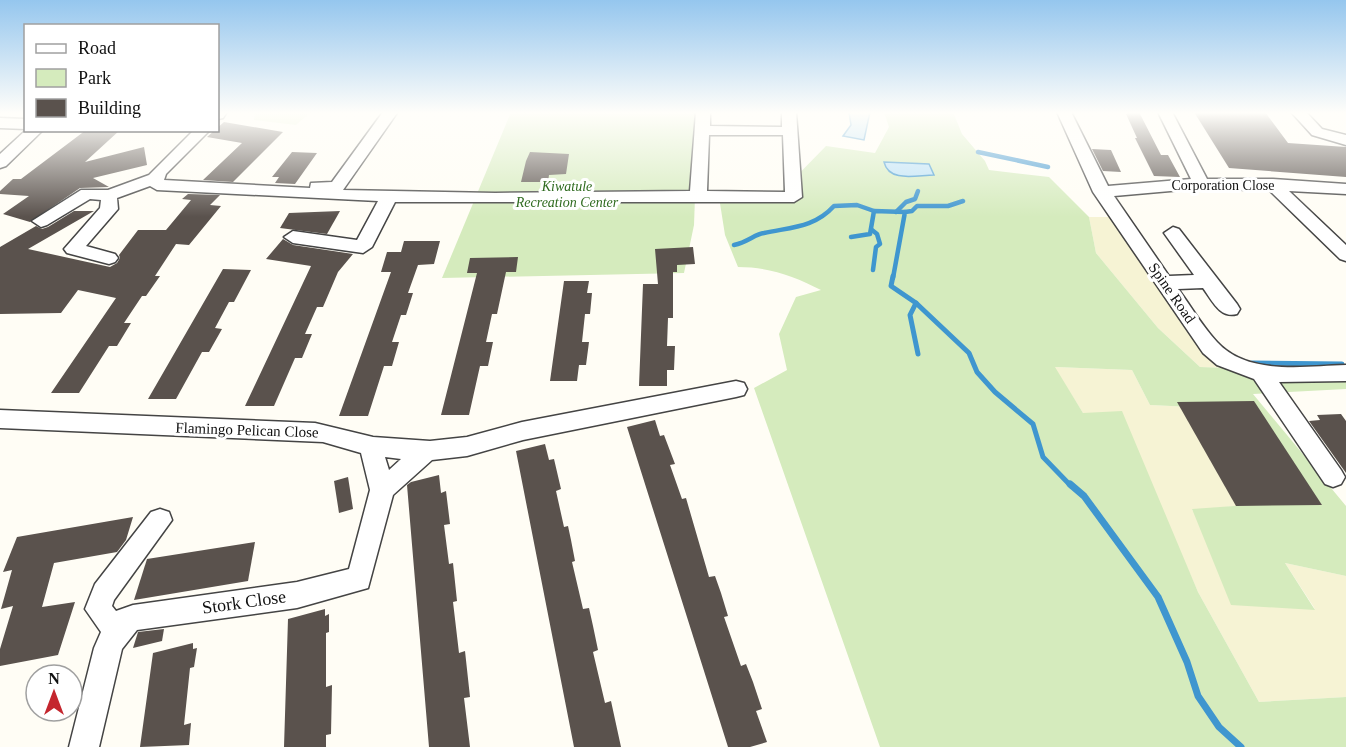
<svg xmlns="http://www.w3.org/2000/svg" width="1346" height="747" viewBox="0 0 1346 747" font-family="Georgia,serif">
  <style>
    .farmland { fill: #f6f3d4 }
    .green { fill: #d5ebbd }
    .pitch { fill: #e6f2cf }
    .water { fill: #b9e0f7; stroke: #3f96cf; stroke-width: 1.5 }
    .lines { fill: none; stroke-linecap: round; stroke-linejoin: round }
    .stream-far2 { stroke: #3f96cf; stroke-width: 4.5 }
    .stream-far1 { stroke: #3f96cf; stroke-width: 5 }
    .stream { stroke: #3f96cf; stroke-width: 7 }
    .building { fill: #5a524d }
    .minor-casing { stroke: #444; stroke-width: 3 }
    .minor { fill: #fff; fill-rule: evenodd }
    .labels { text-anchor: middle; stroke-width: 6; stroke-linejoin: round; paint-order: stroke }
    .far-street-label { font-size: 14px; fill: #111; stroke: #fff }
    .far-park-label { font-size: 14px; font-style: italic; fill: #2f6b1f; stroke: #fff }
    .street-label { font-size: 15px; fill: #111; stroke: #fff }
    .near-street-label { font-size: 18px; fill: #111; stroke: #fff }
  </style>
  <rect width="100%" height="100%" fill="#fffdf5"/>
  <!-- farmland -->
  <g class="farmland">
    <path d="M1089,217H1121L1223,350L1252,369L1200,367L1158,328L1096,253Z"/>
    <path d="M1054,367L1132,370L1150,405L1192,407L1301,478L1322,505H1248L1192,510L1315,609L1285,563L1346,576V697L1259,702L1198,592L1159,504L1083,413Z"/>
  </g>
  <!-- green -->
  <g class="green">
    <path d="M511,112H698L694,225L684,273L442,278Z"/>
    <path d="M884,112H953L962,134L985,161L989,170L1049,177L1089,217L1096,253L1158,328L1200,367L1346,372V389L1253,394L1346,506V576L1285,563L1315,610L1231,605L1192,509L1248,505H1322L1301,478L1192,407L1150,405L1132,370L1055,367L1083,413L1122,411L1198,592L1259,702L1346,697V747H880L754,388L787,370L779,334L796,297L821,290C794,276 769,267 738,267L725,235L719,197L779,194L826,146L875,153L889,127Z"/>
  </g>
  <!-- pitch -->
  <path class="pitch" d="M255,112H311L296,125L254,120Z"/>
  <!-- water -->
  <g class="water">
    <path d="M849,112H870L864,140L843,136L851,125Z"/>
    <path d="M884,162L929,164L934,175C917,175 889,183 884,162Z"/>
  </g>
  <g class="lines">
    <!-- stream-far2 -->
    <g class="stream-far2">
      <path d="M978,152L1048,167"/>
      <path d="M896,212L906,202L915,199L918,191"/>
      <path d="M872,230L877,234L880,244L876,247L873,270"/>
      <path d="M851,237L870,234L874,211L905,212"/>
      <path d="M734,245C748,242 755,234 764,233C791,227 814,228 834,206L857,205L874,211"/>
      <path d="M893,278L905,212L912,211L917,206H948L963,201"/>
    </g>
    <!-- stream-far1 -->
    <g class="stream-far1">
      <path d="M893,276L891,286L916,303L969,353L977,372L995,392L1033,424L1043,457L1071,486"/>
      <path d="M916,303L910,315L918,354"/>
      <path d="M1252,363L1342,364"/>
    </g>
    <!-- stream -->
    <path class="stream" d="M1070,484L1084,496L1158,597L1187,662L1198,696L1219,727L1241,747"/>
  </g>
  <!-- building -->
  <g class="building">
    <path d="M1129,112H1139L1161,155H1168L1180,177L1154,176L1135,138H1137L1126,114Z"/>
    <path d="M1194,112H1265L1288,143L1346,147V177L1229,168Z"/>
    <path d="M224,122L283,132L233,182L203,180L242,143L207,137Z"/>
    <path d="M86,130H120L85,162L144,147L147,165L93,178L109,187L80,188L30,222L3,214L29,196L0,194V191L13,179H21Z"/>
    <path d="M1092,149L1111,150L1121,172L1103,171Z"/>
    <path d="M292,152L317,153L295,184L275,183L279,177H272Z"/>
    <path d="M530,152L569,154L566,174L549,175L548,182H521L526,161Z"/>
    <path d="M188,194L220,195L210,205L221,206L189,245L176,244L155,276H160L146,296H142L124,323H131L117,346H109L79,393H51L116,298L78,290L61,313L0,314V247L36,226L42,229L48,227L74,211H94L28,249L110,267L117,263L120,258L119,255L138,230H166L191,200L182,199Z"/>
    <path d="M340,211L327,234L280,228L289,213Z"/>
    <path d="M283,239L293,245L353,254L338,272L323,307H317L305,334H312L302,358H295L274,406H245L311,266L266,259Z"/>
    <path d="M404,241H440L434,264L418,265L408,293H413L406,315H401L392,342H399L392,366H384L368,416H339L391,272H381L387,252H401Z"/>
    <path d="M693,247L695,264L677,265V272H673V318H668L667,346H675L674,370H667V386H639L643,284H658L655,249Z"/>
    <path d="M518,257L516,272H506L497,314H492L486,342H493L488,366H480L469,415H441L477,273H467L470,258Z"/>
    <path d="M223,269L251,270L234,302H229L215,328L222,329L209,352H202L176,399H148Z"/>
    <path d="M564,281H589L587,293H592L590,314H585L582,342H589L586,365H579L577,381H550Z"/>
    <path d="M1254,401L1322,505L1236,506L1177,402Z"/>
    <path d="M1341,414L1346,421V473L1309,421L1320,420L1317,415Z"/>
    <path d="M655,420L660,436L664,435L675,464L670,465L682,499L686,498L709,577L715,576L721,593L728,616L724,617L741,666L746,664L753,682L762,709L756,711L767,742L750,747H728L627,427Z"/>
    <path d="M545,444L549,460L554,459L561,489L556,491L564,527L568,526L571,540L575,561L572,562L583,609L589,608L593,626L598,650L593,652L605,703L611,701L621,747H574L516,451Z"/>
    <path d="M439,475L441,493L446,491L450,524L444,525L449,564L453,563L457,601L453,602L459,653L465,651L470,697L464,698L470,747H429L407,485L411,482Z"/>
    <path d="M348,477L353,509L339,513L334,481Z"/>
    <path d="M133,517L126,540L117,552L54,563L42,607L75,602L58,655L0,666V649L13,606L1,609L12,570L3,572L17,537Z"/>
    <path d="M255,542L248,581L134,600L147,559Z"/>
    <path d="M325,609V616L329,614V632L326,633V687L332,685L331,734L326,735V747H284L288,619Z"/>
    <path d="M164,629L162,641L133,648L138,632Z"/>
    <path d="M193,643V649L197,648L194,667L190,668L184,725L191,723L189,745L140,747L153,653Z"/>
  </g>
  <g class="lines">
    <!-- minor casing -->
    <g class="minor-casing">
      <g id="minor">
        <path d="M218,112H227L223,118L218,119Z"/>
        <path d="M383,112L397,113L343,190L495,193L690,191L696,112H710V126L782,127V112H796L802,197L794,202H395L372,247L363,253L293,243L284,237L293,231L357,240L378,201L157,190L150,186L117,198L118,209L86,246L115,254L118,258L115,262L109,264L67,253L64,249L100,208L101,200L90,199L47,225L41,227L32,221L81,190H108L149,175L194,130H210L166,174L164,180L310,188L311,183L332,182ZM709,135H783L785,192L707,191Z"/>
        <path d="M1057,112H1071L1108,186L1191,179L1158,112H1172L1207,179H1273L1346,184V194L1289,191L1346,245V261L1340,259L1269,190L1193,189L1114,196L1169,276L1194,275L1164,233L1173,227L1179,229L1237,304L1240,309L1237,314C1220,319 1212,300 1203,288L1178,289C1191,306 1202,326 1217,342C1248,376 1305,366 1346,365V381L1279,382L1341,470L1345,477L1341,484L1333,487L1325,484L1254,379L1217,365L1203,353L1093,192Z"/>
        <path d="M1291,112H1306L1322,129L1346,135V145L1312,135Z"/>
        <path d="M0,118L26,119V129L0,128Z"/>
        <path d="M26,130H43L6,166L0,168V154Z"/>
        <path d="M736,381L744,383L747,389L744,395L736,397L523,440L467,456L432,460L393,495L368,588L297,608L137,630L122,649L99,747H69L94,648L101,632L85,609L95,584L151,512L160,509L169,512L172,520L114,600L112,606L116,611L133,605L297,582L349,569L370,490L361,453L323,442L0,428V410L315,423L373,437L430,441L467,437L522,422ZM385,457L401,459L389,470Z"/>
      </g>
    </g>
    <!-- minor -->
    <use href="#minor" class="minor"/>
  </g>
  <!-- sky -->
  <linearGradient id="sky" x2="0" y2="1"><stop stop-color="#95c6ee"/><stop offset="0.52" stop-color="#fffefa"/><stop offset="1" stop-color="#fffefa" stop-opacity="0"/></linearGradient>
  <rect width="1346" height="217" fill="url(#sky)"/>
  <g class="labels">
    <!-- far-street labels -->
    <g class="far-street-label">
      <text x="1223" y="190">Corporation Close</text>
    </g>
    <!-- far-park labels -->
    <g class="far-park-label">
      <text x="567" y="191">Kiwatule<tspan x="567" dy="16">Recreation Center</tspan></text>
    </g>
    <!-- street labels -->
    <g class="street-label">
      <text transform="translate(1172 293) rotate(55)" y="5">Spine Road</text>
      <text transform="translate(247 430) rotate(2)" y="5">Flamingo Pelican Close</text>
    </g>
    <!-- near-street labels -->
    <g class="near-street-label">
      <text transform="translate(244 602) rotate(-8)" y="6">Stork Close</text>
    </g>
  </g>
  <!-- legend -->
  <rect x="24" y="24" width="195" height="108" fill="#ffffff" stroke="#a0a0a0" stroke-width="1.5"/>
  <rect x="36" y="44" width="30" height="9" fill="#ffffff" stroke="#a0a0a0" stroke-width="1.5"/>
  <text x="78" y="54" font-size="18" fill="#111111">Road</text>
  <rect x="36" y="69" width="30" height="18" fill="#d5ebbd" stroke="#a0a0a0" stroke-width="1.5"/>
  <text x="78" y="84" font-size="18" fill="#111111">Park</text>
  <rect x="36" y="99" width="30" height="18" fill="#5a524d" stroke="#a0a0a0" stroke-width="1.5"/>
  <text x="78" y="114" font-size="18" fill="#111111">Building</text>
  <!-- north arrow -->
  <g transform="translate(54 693)"><circle r="28" fill="#ffffff" stroke="#a0a0a0" stroke-width="1.5"/>
  <path d="M0-4.5L10 22L0 15L-10 22Z" fill="#c4262e"/>
  <text y="-9" font-size="16" font-weight="bold" text-anchor="middle" fill="#111111">N</text>
  </g>
</svg>
